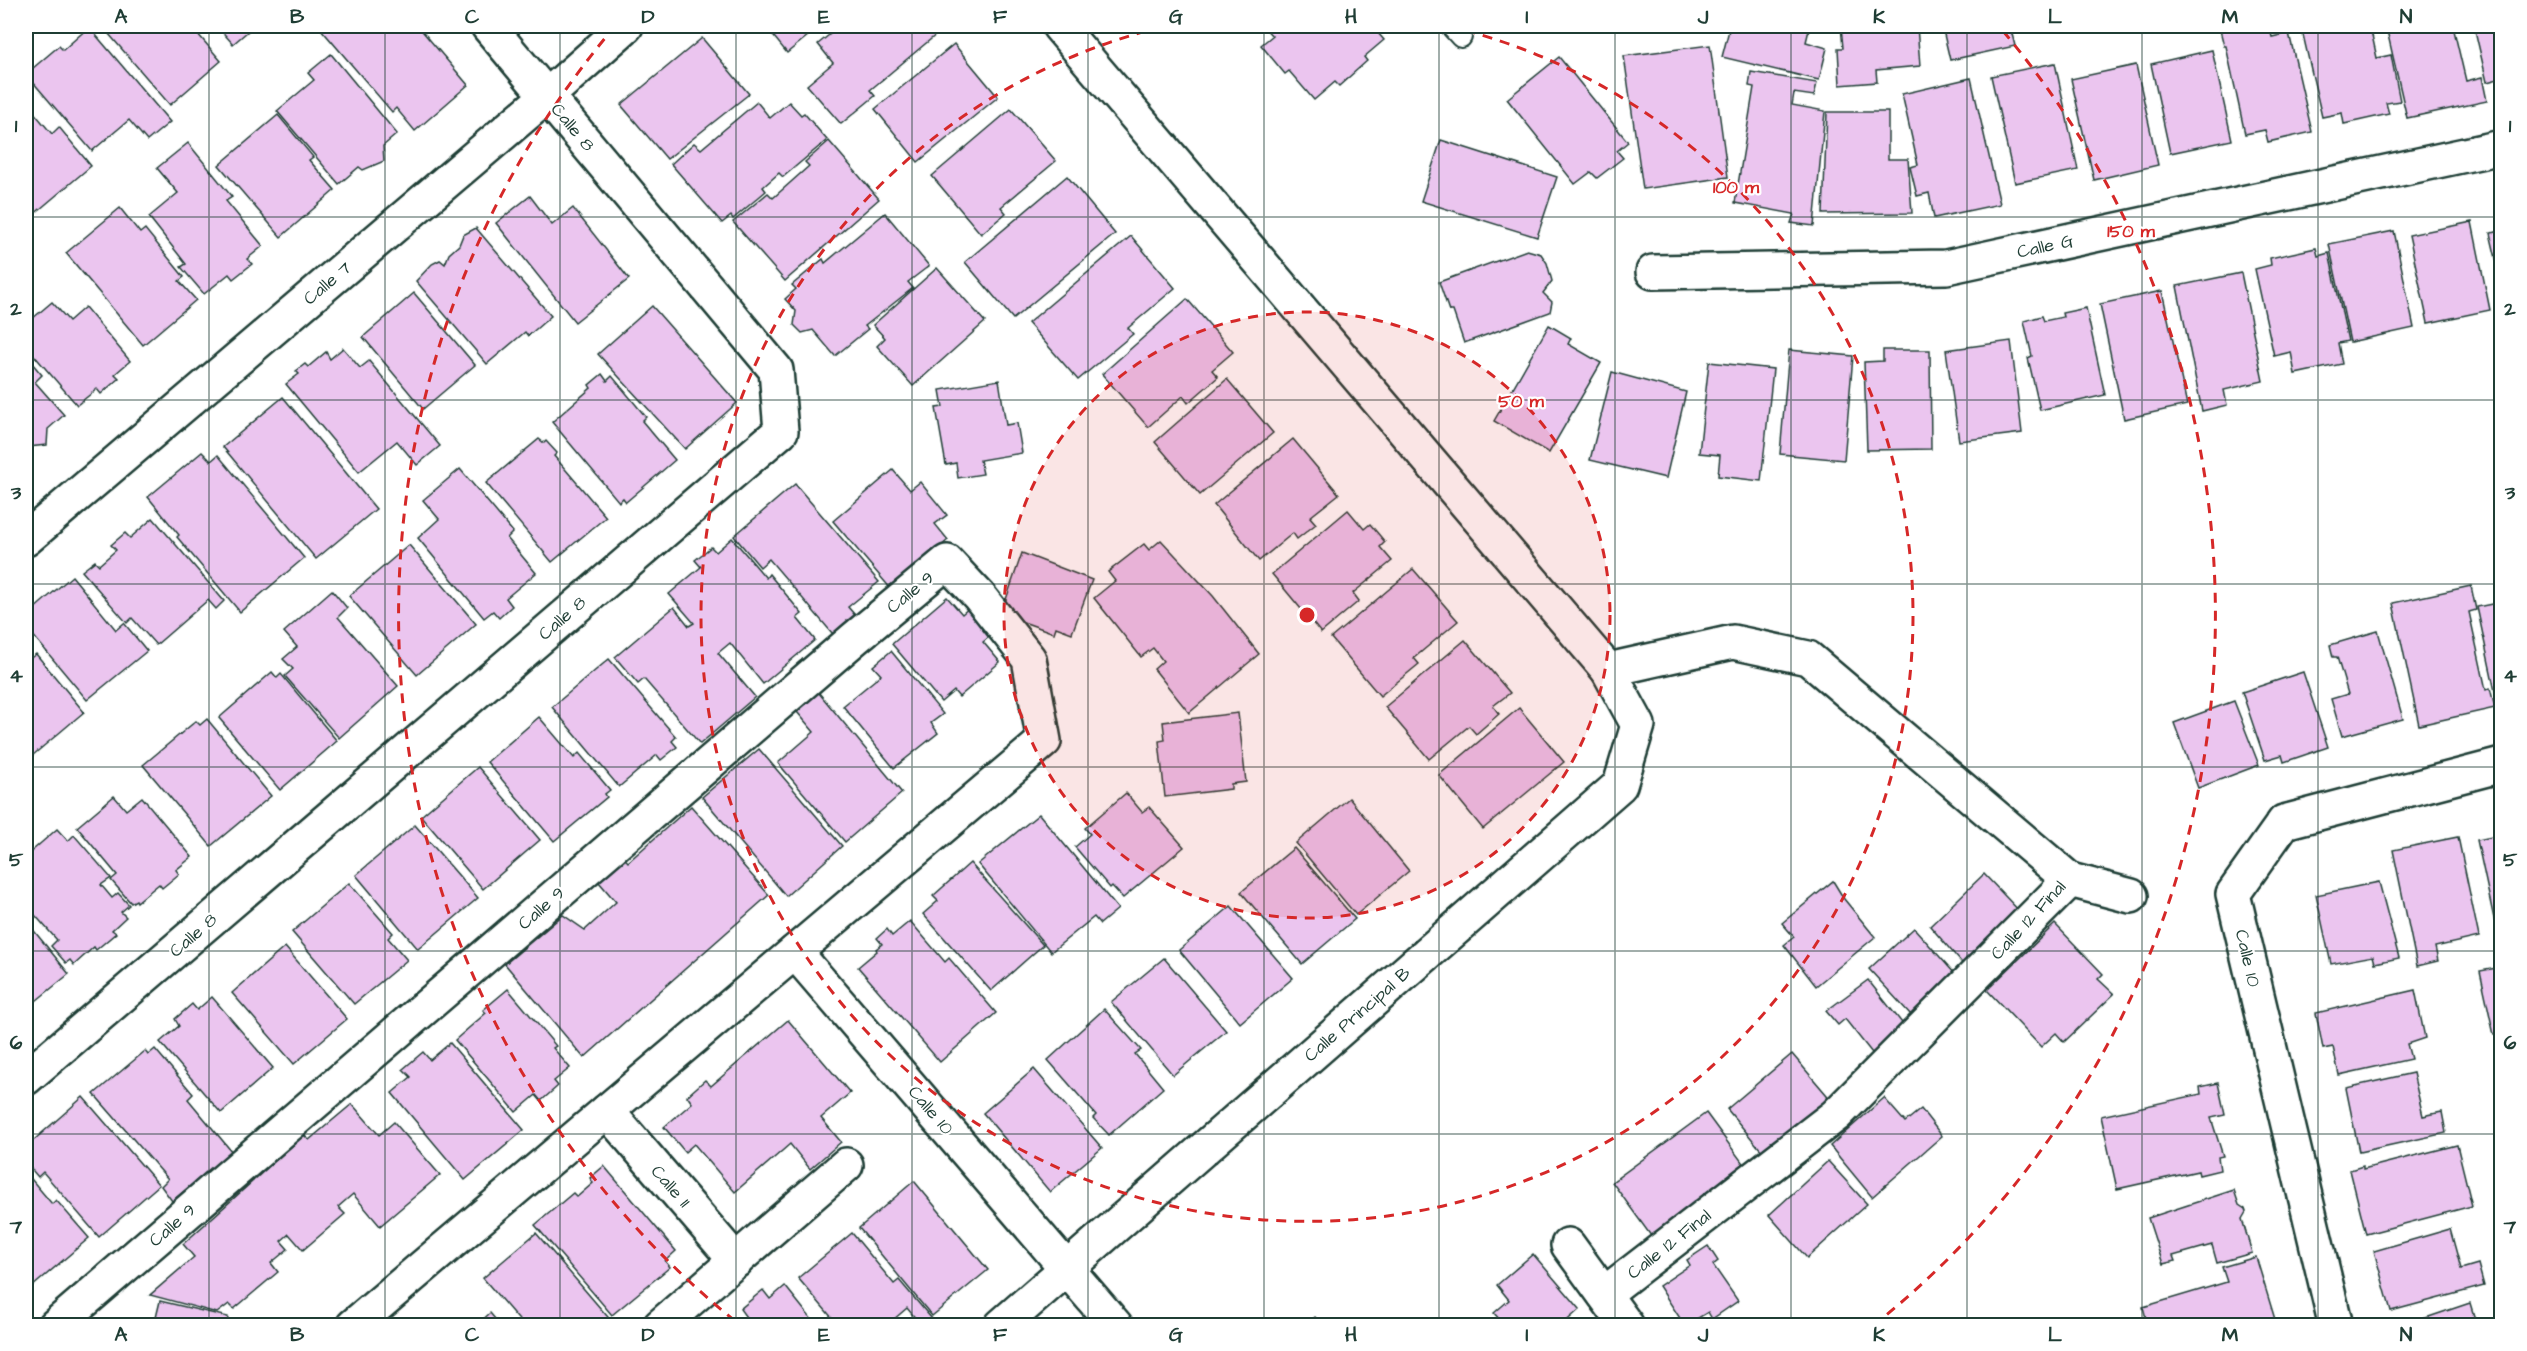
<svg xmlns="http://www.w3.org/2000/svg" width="2527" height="1351" viewBox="0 0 2527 1351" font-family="'Architects Daughter',sans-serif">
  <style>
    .building { fill: #ebc5ef; stroke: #1f3d34; stroke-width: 1.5 }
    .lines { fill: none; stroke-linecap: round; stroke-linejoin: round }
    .service-casing { stroke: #1f3d34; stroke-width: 24 }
    .minor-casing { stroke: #1f3d34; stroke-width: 38 }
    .tertiary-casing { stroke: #1f3d34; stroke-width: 38 }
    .service { stroke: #fff; stroke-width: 20 }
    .minor { stroke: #fff; stroke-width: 33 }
    .tertiary { stroke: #fff; stroke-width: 33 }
    .grid { fill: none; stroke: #1f3d34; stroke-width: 1.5; stroke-opacity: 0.55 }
    .ring { fill: none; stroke: #d62828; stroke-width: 3; stroke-dasharray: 10 8 }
    .labels { text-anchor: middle; stroke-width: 4.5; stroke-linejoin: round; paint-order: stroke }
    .street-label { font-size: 18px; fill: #1f3d34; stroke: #fff }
    .centre { fill: #d62828; stroke: #fff; stroke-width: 3 }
    .ring-label { font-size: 18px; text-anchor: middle; font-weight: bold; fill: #d62828; stroke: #fff; stroke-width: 4.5; stroke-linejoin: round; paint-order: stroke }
    .neatline { fill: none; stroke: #1f3d34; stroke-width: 2 }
    .grid-label { font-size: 20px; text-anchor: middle; font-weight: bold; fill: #1f3d34 }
  </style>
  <rect width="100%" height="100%" fill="#fff"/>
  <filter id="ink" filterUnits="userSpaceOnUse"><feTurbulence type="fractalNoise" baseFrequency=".0167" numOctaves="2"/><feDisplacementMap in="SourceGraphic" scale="12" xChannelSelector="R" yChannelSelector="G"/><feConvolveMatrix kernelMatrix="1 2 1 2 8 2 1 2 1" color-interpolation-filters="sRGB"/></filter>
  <g filter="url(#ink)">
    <!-- building -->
    <g class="building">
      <path d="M102,26H191L221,61L170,105Z"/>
      <path d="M217,26H254L233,44Z"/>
      <path d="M325,26H418L468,85L415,131L396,108L392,112L321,29Z"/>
      <path d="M768,26H820L787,53L766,27Z"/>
      <path d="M840,26H940L943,29L870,90L875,96L841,124L807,85L833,63L818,44Z"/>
      <path d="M1263,26H1372L1384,40L1364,57L1367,61L1339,86L1335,82L1314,100L1289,71L1285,74L1261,45L1272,36Z"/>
      <path d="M1730,26H1810L1806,42L1827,48L1819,80L1722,57Z"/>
      <path d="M1841,26H1917L1920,66L1876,70L1877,82L1840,85L1838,48H1843Z"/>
      <path d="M1942,26H2010L2015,46L1950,60Z"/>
      <path d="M2219,26H2269L2272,37L2289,33L2312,132L2268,142L2265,130L2245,134L2226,46H2224Z"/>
      <path d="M2301,26H2370L2377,58L2391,55L2400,101L2386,103L2389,114L2344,124L2342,113L2322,117Z"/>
      <path d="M2386,26H2453L2466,81L2482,77L2487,101L2407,118Z"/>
      <path d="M2474,26H2502V78L2487,82Z"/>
      <path d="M89,27L170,122L147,141L129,120L92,151L26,74L59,46L63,50Z"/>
      <path d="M702,38L749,94L667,159L621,105Z"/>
      <path d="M954,44L998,97L918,162L875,109Z"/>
      <path d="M1710,45L1728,177L1643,189L1624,56Z"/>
      <path d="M2212,50L2232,140L2170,153L2151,64Z"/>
      <path d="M331,54L397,134L383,146L384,161L363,170L359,167L339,184L277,111L314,80L308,73Z"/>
      <path d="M1559,57L1628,142L1617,151L1623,158L1597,178L1591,172L1575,184L1507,99Z"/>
      <path d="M2055,63L2078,170L2015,183L1991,76Z"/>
      <path d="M2136,65L2158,165L2094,180L2071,79Z"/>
      <path d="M1751,72L1817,83L1814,96L1794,93L1792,105L1825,111L1814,226L1791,223L1794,214L1735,203L1754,87L1749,86Z"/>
      <path d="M1971,78L2000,204L1934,218L1929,193L1917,196L1910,167L1918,165L1902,94Z"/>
      <path d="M757,102L770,118L789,102L801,115L804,113L827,140L783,177L779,173L763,187L766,191L733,219L731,216L722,223L671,164L694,143L701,149Z"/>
      <path d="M26,103L52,134L59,127L91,166L33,215L26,207Z"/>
      <path d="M1011,109L1056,161L1001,207L1006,213L981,234L932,176Z"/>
      <path d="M1827,112H1888V159H1908L1912,213L1823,214Z"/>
      <path d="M278,115L313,157L309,160L335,190L281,237L219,165Z"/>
      <path d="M1441,140L1557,177L1537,237L1421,201Z"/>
      <path d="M829,141L879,199L785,281L733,222L768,193L773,198L809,166L805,162Z"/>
      <path d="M188,143L232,197L226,201L263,246L247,259L252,264L233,279L229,274L204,294L181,267L186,264L149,217L178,193L157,168Z"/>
      <path d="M1067,176L1115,234L1013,319L965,262Z"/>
      <path d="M530,196L552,225L573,208L629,279L575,322L496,223Z"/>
      <path d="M120,208L140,233L145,229L184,277L179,281L196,300L143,345L66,253Z"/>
      <path d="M885,213L929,266L908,282L913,288L865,326L868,329L835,356L813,330L802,333L794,325L796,311L785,299L796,289L792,285L823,259L825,263Z"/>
      <path d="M2472,222L2490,310L2428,323L2409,235Z"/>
      <path d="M476,228L551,316L528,336L525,332L487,364L416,281L432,264L440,260L445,264L449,254L459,245L463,235Z"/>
      <path d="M2394,231L2414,328L2350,342L2329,244Z"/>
      <path d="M2502,231V284L2490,233Z"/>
      <path d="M1131,236L1175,288L1128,328L1133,334L1078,380L1028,323Z"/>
      <path d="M2316,248L2318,256L2329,253L2348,341L2338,343L2342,364L2295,374L2291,352L2274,356L2255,269L2271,265L2270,258Z"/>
      <path d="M1527,250L1541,254L1547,263L1552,281L1543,293L1552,302L1550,312L1464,343L1453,311H1449L1439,282Z"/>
      <path d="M937,268L985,322L913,386L877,346L885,338L873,325Z"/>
      <path d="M2241,273L2263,381L2224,390L2227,405L2202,411L2177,286Z"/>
      <path d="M2162,291L2187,405L2124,419L2100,304Z"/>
      <path d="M414,293L475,365L423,409L363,337Z"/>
      <path d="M1187,299L1233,352L1212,370L1218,377L1188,403L1183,396L1148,427L1102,374Z"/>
      <path d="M52,302L69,321L85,307L130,361L115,374L119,378L101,394L97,389L77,405L26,346V324Z"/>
      <path d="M652,306L737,403L685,449L598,354Z"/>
      <path d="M2086,308L2105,395L2040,410L2028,358L2032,356L2024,321L2042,316L2044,321L2063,317L2062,313Z"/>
      <path d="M1549,325L1571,338L1568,344L1601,363L1549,453L1494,421Z"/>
      <path d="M2011,341L2022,433L1959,441L1946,350Z"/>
      <path d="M343,348L360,368L369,361L440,446L417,465L397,441L359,472L286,384L299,374L296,371L305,364L308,367L326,352L330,359Z"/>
      <path d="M1789,350L1853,356L1844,460L1780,454Z"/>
      <path d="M1883,350H1930L1931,449L1867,450L1864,362L1883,361Z"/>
      <path d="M26,356L42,375L35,382L64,415L48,429L47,445L28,447L26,449Z"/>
      <path d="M1709,362L1773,369L1761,481L1718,476L1720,455L1699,453Z"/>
      <path d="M1612,372L1686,392L1666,478L1590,460Z"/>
      <path d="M602,374L607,381L612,376L646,417L642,421L675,460L626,502L623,498L619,502L552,422L591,388L589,385Z"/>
      <path d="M1227,379L1273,433L1200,495L1155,442Z"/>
      <path d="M999,380L1006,425L1017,423L1022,453L980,460L983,474L958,478L956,463L946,465L936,408L943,407L940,390Z"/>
      <path d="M283,397L376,509L316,559L223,447Z"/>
      <path d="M539,439L544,443L546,441L557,453L554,456L606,517L552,562L486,483Z"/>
      <path d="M1293,439L1339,494L1310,517L1316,524L1297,539L1293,533L1259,561L1214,505Z"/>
      <path d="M202,452L211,461L218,455L304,558L240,612L177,537L179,535L148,497Z"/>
      <path d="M460,469L513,532L507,538L536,573L506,598L512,606L499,618L493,611L484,618L418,538L439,519L423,500Z"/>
      <path d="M893,470L910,490L920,482L947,515L935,524L948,540L891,589L833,521Z"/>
      <path d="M795,484L879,582L848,607L860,621L838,640L769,559L760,567L734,536Z"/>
      <path d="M1348,510L1364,529L1370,524L1385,542L1380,547L1392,561L1353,593L1359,601L1321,633L1272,574Z"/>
      <path d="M153,518L224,601L216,609L208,600L156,645L132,618L127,623L82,571L95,561L99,565L116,550L111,545L125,533L130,538Z"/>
      <path d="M732,538L766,578L769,574L802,614L797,618L815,640L763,684L730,643L718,653L755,697L700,744L644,679L638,684L615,657L674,607L689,626L694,623L669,594L701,567L695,560L711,547L716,552Z"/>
      <path d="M1161,540L1213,596L1259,654L1189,713L1154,669L1163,661L1153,648L1141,657L1094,598L1115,581L1108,572L1144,544L1149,550Z"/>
      <path d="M409,545L476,624L417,675L349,596Z"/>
      <path d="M1022,553L1092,580L1072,633L1056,627L1054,633L1001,614Z"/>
      <path d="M1413,569L1458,621L1414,658L1419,664L1380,696L1331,638Z"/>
      <path d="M72,576L116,630L124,623L147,651L87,700L26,627V616Z"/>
      <path d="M2471,586L2476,610L2469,612L2486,690L2490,688L2495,708L2419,725L2393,603Z"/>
      <path d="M332,590L347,608L338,617L398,686L339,738L285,676L293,669L283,659L297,647L284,632Z"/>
      <path d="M947,597L962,614L971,606L994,633L983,642L1000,662L959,697L954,691L941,702L892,644Z"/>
      <path d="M2502,602V695L2496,696L2477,607Z"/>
      <path d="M2378,631L2403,719L2342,736L2331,699L2348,694L2337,657H2333L2330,645Z"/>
      <path d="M1465,640L1510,693L1493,706L1499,714L1476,734L1469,726L1429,759L1385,707Z"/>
      <path d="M891,651L943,714L931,723L938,733L894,768L843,706L881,675L873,666Z"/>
      <path d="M36,654L84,712L26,761V657L28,660Z"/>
      <path d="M609,659L676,737L672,741L677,747L661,760L657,755L619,787L552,707Z"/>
      <path d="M272,672L277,678L281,674L337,741L280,790L219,718Z"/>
      <path d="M2303,672L2328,747L2284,762L2282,755L2265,760L2242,692Z"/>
      <path d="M814,687L902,793L845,842L778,763L814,732L792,706Z"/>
      <path d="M2234,701L2259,765L2198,788L2174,723Z"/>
      <path d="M1519,708L1564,762L1483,829L1439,775Z"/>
      <path d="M1238,713L1246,782L1231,784V789L1165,797L1159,741L1165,740L1163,722Z"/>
      <path d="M539,717L574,758L579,753L610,790L605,794L607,797L554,841L487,762Z"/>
      <path d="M207,719L271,796L211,846L143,765L196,721L200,725Z"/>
      <path d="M759,749L842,846L786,896L702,797Z"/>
      <path d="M478,767L540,840L483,889L421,816Z"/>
      <path d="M1126,793L1142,812L1149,807L1184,847L1123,898L1112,886L1110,888L1075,847L1090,834L1085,828Z"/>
      <path d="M114,796L126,810L142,797L192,857L176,870L179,874L162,888L159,884L137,902L136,900L131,903L111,880L117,875L77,827Z"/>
      <path d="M1349,798L1409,871L1356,915L1296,843Z"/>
      <path d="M691,806L769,895L584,1058L505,964L563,915L585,930L616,902L593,875L619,852L628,862Z"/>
      <path d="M1039,814L1118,909L1100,924L1094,917L1051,952L978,864Z"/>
      <path d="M415,825L478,898L418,949L356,875Z"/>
      <path d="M57,829L68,841L74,835L111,878L101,885L112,898L118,893L129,905L121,912L126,917L112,930L116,933L96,950L94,947L74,965L70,960L66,963L51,946L57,940L26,905V856Z"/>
      <path d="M2502,835V926L2496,928L2477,840Z"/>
      <path d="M2458,837L2479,937L2435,947L2438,961L2417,966L2393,850Z"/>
      <path d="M1294,848L1355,919L1302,964L1241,892Z"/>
      <path d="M970,863L1043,945L991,991L923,914L938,901L933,896Z"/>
      <path d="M1984,874L2023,915L1967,969L1930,926Z"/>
      <path d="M1833,881L1844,899L1875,937L1816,986L1784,945L1794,937L1782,923Z"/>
      <path d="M2379,882L2399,958L2375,963L2373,956L2331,964L2316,895Z"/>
      <path d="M349,883L393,933L388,938L407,960L354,1004L292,932Z"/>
      <path d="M1231,906L1293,978L1240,1023L1179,950Z"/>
      <path d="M26,921L69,974L26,1009Z"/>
      <path d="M910,921L945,962L949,958L996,1013L940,1062L858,967L877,951L876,949L882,944L877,938L887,929L892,936Z"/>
      <path d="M2055,924L2103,974L2098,979L2114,994L2064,1042L2056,1033L2041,1047L1987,990Z"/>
      <path d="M1914,928L1956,975L1911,1015L1869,969Z"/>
      <path d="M285,947L347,1019L294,1064L232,993Z"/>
      <path d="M1164,958L1226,1031L1173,1075L1111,1002Z"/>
      <path d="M2502,967V1033L2494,1035L2480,971Z"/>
      <path d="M1868,980L1906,1028L1872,1053L1845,1019L1838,1025L1826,1011Z"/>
      <path d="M508,989L556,1046L553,1048L570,1068L554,1081L558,1086L541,1101L536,1095L516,1112L455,1040L486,1013L483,1010Z"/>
      <path d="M2415,990L2425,1038L2407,1044L2411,1059L2339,1075L2333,1047L2323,1049L2316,1013Z"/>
      <path d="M212,997L273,1068L221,1113L160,1042L179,1026L175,1019L192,1004L197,1010Z"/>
      <path d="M1104,1009L1141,1050L1135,1054L1163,1088L1109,1135L1093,1118L1096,1115L1048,1060Z"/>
      <path d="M788,1020L850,1093L821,1118L841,1142L810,1169L790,1144L735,1192L694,1144L685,1152L664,1127L692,1103L687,1096L705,1080L711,1086Z"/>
      <path d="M450,1043L524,1130L465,1180L392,1093L411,1077L403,1069L423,1052L430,1060Z"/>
      <path d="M155,1049L193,1094L188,1099L232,1152L172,1201L161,1186L168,1179L94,1094L145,1051L148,1055Z"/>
      <path d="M1792,1054L1832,1101L1766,1156L1727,1109Z"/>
      <path d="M1034,1069L1102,1148L1050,1192L983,1113Z"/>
      <path d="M2413,1073L2423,1116L2442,1112L2446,1133L2359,1152L2346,1088Z"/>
      <path d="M2218,1083L2225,1115L2211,1118L2223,1156L2218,1157L2220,1170L2199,1175L2198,1171L2117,1189L2101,1116L2201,1094L2200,1087Z"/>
      <path d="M83,1097L159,1185L99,1237L43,1172L38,1177L26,1163V1160L30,1157L26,1147Z"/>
      <path d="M1884,1098L1905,1122L1921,1109L1942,1136L1872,1197L1830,1146Z"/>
      <path d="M352,1104L379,1135L394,1122L440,1175L380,1226L353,1194L338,1207L345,1214L303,1250L289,1234L281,1241L288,1249L271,1263L278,1272L234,1309L229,1304L217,1313L150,1295L194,1257L183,1244L304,1135L309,1140Z"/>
      <path d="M1706,1113L1748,1170L1654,1240L1612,1182Z"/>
      <path d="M2457,1145L2472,1206L2366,1234L2350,1170L2363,1166V1169Z"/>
      <path d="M1828,1161L1867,1204L1807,1258L1769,1215Z"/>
      <path d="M604,1166L676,1251L665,1261L670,1267L612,1315L535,1225L573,1193L577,1197L593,1183L590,1178Z"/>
      <path d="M26,1173L52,1204L56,1200L89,1238L32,1287L26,1280Z"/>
      <path d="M914,1181L988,1270L932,1316L859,1228Z"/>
      <path d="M2234,1190L2239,1205L2245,1209L2246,1212L2242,1219L2252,1253L2217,1263L2212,1245L2173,1256L2175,1261L2163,1264L2148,1218Z"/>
      <path d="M2450,1229L2461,1269L2478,1264L2484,1286L2391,1311L2374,1251Z"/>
      <path d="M536,1233L613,1323L610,1326H524L483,1278Z"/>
      <path d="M852,1233L894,1284L899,1280L932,1319L925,1326H922L907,1308L886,1326H839L798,1278Z"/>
      <path d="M1708,1246L1718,1261L1713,1265L1738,1301L1712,1319L1708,1312L1685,1326L1659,1286L1690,1265L1687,1260Z"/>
      <path d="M1533,1254L1580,1309L1561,1326H1505L1494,1313L1509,1300L1497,1285Z"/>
      <path d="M2256,1257L2277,1326H2148L2143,1307L2227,1282L2222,1267Z"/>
      <path d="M785,1286L817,1326H741L748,1320L740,1309L763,1290L770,1299Z"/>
      <path d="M160,1301L228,1317L227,1326H154Z"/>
      <path d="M2470,1303L2477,1326H2402Z"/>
      <path d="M490,1313L501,1326H476Z"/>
      <path d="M1826,1316L1829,1326H1799Z"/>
      <path d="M1315,1317L1322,1326H1305Z"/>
    </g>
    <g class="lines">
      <!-- service casing -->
      <g class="service-casing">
        <path id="service" d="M1451,26L1461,37"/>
      </g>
      <!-- minor casing -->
      <g class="minor-casing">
        <g id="minor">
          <path d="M1653,272L1946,267L2502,147"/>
          <path d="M26,539L547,96L626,26"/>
          <path d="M795,952L1116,1326"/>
          <path d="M26,1078L781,431L776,370L488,26"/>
          <path d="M607,1111L736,1261"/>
          <path d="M1568,1245L1627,1326"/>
          <path d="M1604,1294L1836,1115L2070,880"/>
          <path d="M55,1326L855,638L947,562L979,596L1029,659L1044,741L353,1326"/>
          <path d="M660,1326L846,1165"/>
          <path d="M1001,1326L1620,785L1638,725L1608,670L1733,642L1808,658L2070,880L2131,896"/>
          <path d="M2336,1326L2233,894L2284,822L2502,765"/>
        </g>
      </g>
      <!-- tertiary casing -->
      <g class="tertiary-casing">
        <path id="tertiary" d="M1059,26L1608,670"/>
      </g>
      <!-- service -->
      <use href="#service" class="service"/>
      <!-- minor -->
      <use href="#minor" class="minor"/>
      <!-- tertiary -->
      <use href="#tertiary" class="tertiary"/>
    </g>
  </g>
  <!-- grid -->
  <path class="grid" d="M209,26V1326M385,26V1326M560,26V1326M736,26V1326M912,26V1326M1088,26V1326M1264,26V1326M1439,26V1326M1615,26V1326M1791,26V1326M1967,26V1326M2142,26V1326M2318,26V1326M26,217H2502M26,400H2502M26,584H2502M26,767H2502M26,951H2502M26,1134H2502"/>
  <!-- distance rings -->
  <circle cx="1307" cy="615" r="303" fill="#d62828" fill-opacity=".12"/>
  <g class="ring">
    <circle cx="1307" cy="615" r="303"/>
    <path d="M1448 26A606 606 0 1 1 1166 26"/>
    <path d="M735 1321A909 909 0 0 1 611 31M2003 31A909 909 0 0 1 1879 1321"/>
  </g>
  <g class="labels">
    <!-- street labels -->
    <g class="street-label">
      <text transform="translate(573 127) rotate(50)" y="6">Calle 8</text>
      <text transform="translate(2045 246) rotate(-12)" y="6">Calle G</text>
      <text transform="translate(327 283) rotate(-40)" y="6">Calle 7</text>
      <text transform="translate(910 592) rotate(-39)" y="6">Calle 9</text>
      <text transform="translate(562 618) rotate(-41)" y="6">Calle 8</text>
      <text transform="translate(541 908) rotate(-41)" y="6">Calle 9</text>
      <text transform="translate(2028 920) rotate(-47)" y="6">Calle 12 Final</text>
      <text transform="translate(193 935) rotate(-41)" y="6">Calle 8</text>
      <text transform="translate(2248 958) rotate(77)" y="6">Calle 10</text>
      <text transform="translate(1357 1014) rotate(-41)" y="6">Calle Principal B</text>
      <text transform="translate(931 1110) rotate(49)" y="6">Calle 10</text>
      <text transform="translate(671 1186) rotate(49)" y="6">Calle 11</text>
      <text transform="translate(172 1225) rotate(-41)" y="6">Calle 9</text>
      <text transform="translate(1669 1244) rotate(-38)" y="6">Calle 12 Final</text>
    </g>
  </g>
  <circle cx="1307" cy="615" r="9" class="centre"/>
  <g class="ring-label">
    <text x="1736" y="193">100 m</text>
    <text x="2131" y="237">150 m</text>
    <text x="1521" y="407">50 m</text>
  </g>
  <!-- margin -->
  <rect width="2527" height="1351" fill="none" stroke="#fff" stroke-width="66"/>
  <rect x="33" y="33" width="2461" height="1285" class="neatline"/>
  <g class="grid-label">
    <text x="121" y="23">A</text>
    <text x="297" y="23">B</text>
    <text x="472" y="23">C</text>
    <text x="648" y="23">D</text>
    <text x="824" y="23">E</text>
    <text x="1000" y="23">F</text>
    <text x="1176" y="23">G</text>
    <text x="1351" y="23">H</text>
    <text x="1527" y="23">I</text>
    <text x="1703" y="23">J</text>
    <text x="1879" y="23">K</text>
    <text x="2055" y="23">L</text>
    <text x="2230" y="23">M</text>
    <text x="2406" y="23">N</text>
    <text x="16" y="132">1</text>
    <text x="2510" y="132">1</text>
    <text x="16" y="315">2</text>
    <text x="2510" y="315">2</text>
    <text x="16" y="499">3</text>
    <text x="2510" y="499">3</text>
    <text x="16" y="682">4</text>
    <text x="2510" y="682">4</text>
    <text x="16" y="866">5</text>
    <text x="2510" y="866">5</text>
    <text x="16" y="1049">6</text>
    <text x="2510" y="1049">6</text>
    <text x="16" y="1233">7</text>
    <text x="2510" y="1233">7</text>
    <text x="121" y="1341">A</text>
    <text x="297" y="1341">B</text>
    <text x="472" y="1341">C</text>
    <text x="648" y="1341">D</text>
    <text x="824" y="1341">E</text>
    <text x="1000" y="1341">F</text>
    <text x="1176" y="1341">G</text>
    <text x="1351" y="1341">H</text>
    <text x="1527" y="1341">I</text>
    <text x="1703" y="1341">J</text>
    <text x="1879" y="1341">K</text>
    <text x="2055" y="1341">L</text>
    <text x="2230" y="1341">M</text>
    <text x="2406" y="1341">N</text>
  </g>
</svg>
